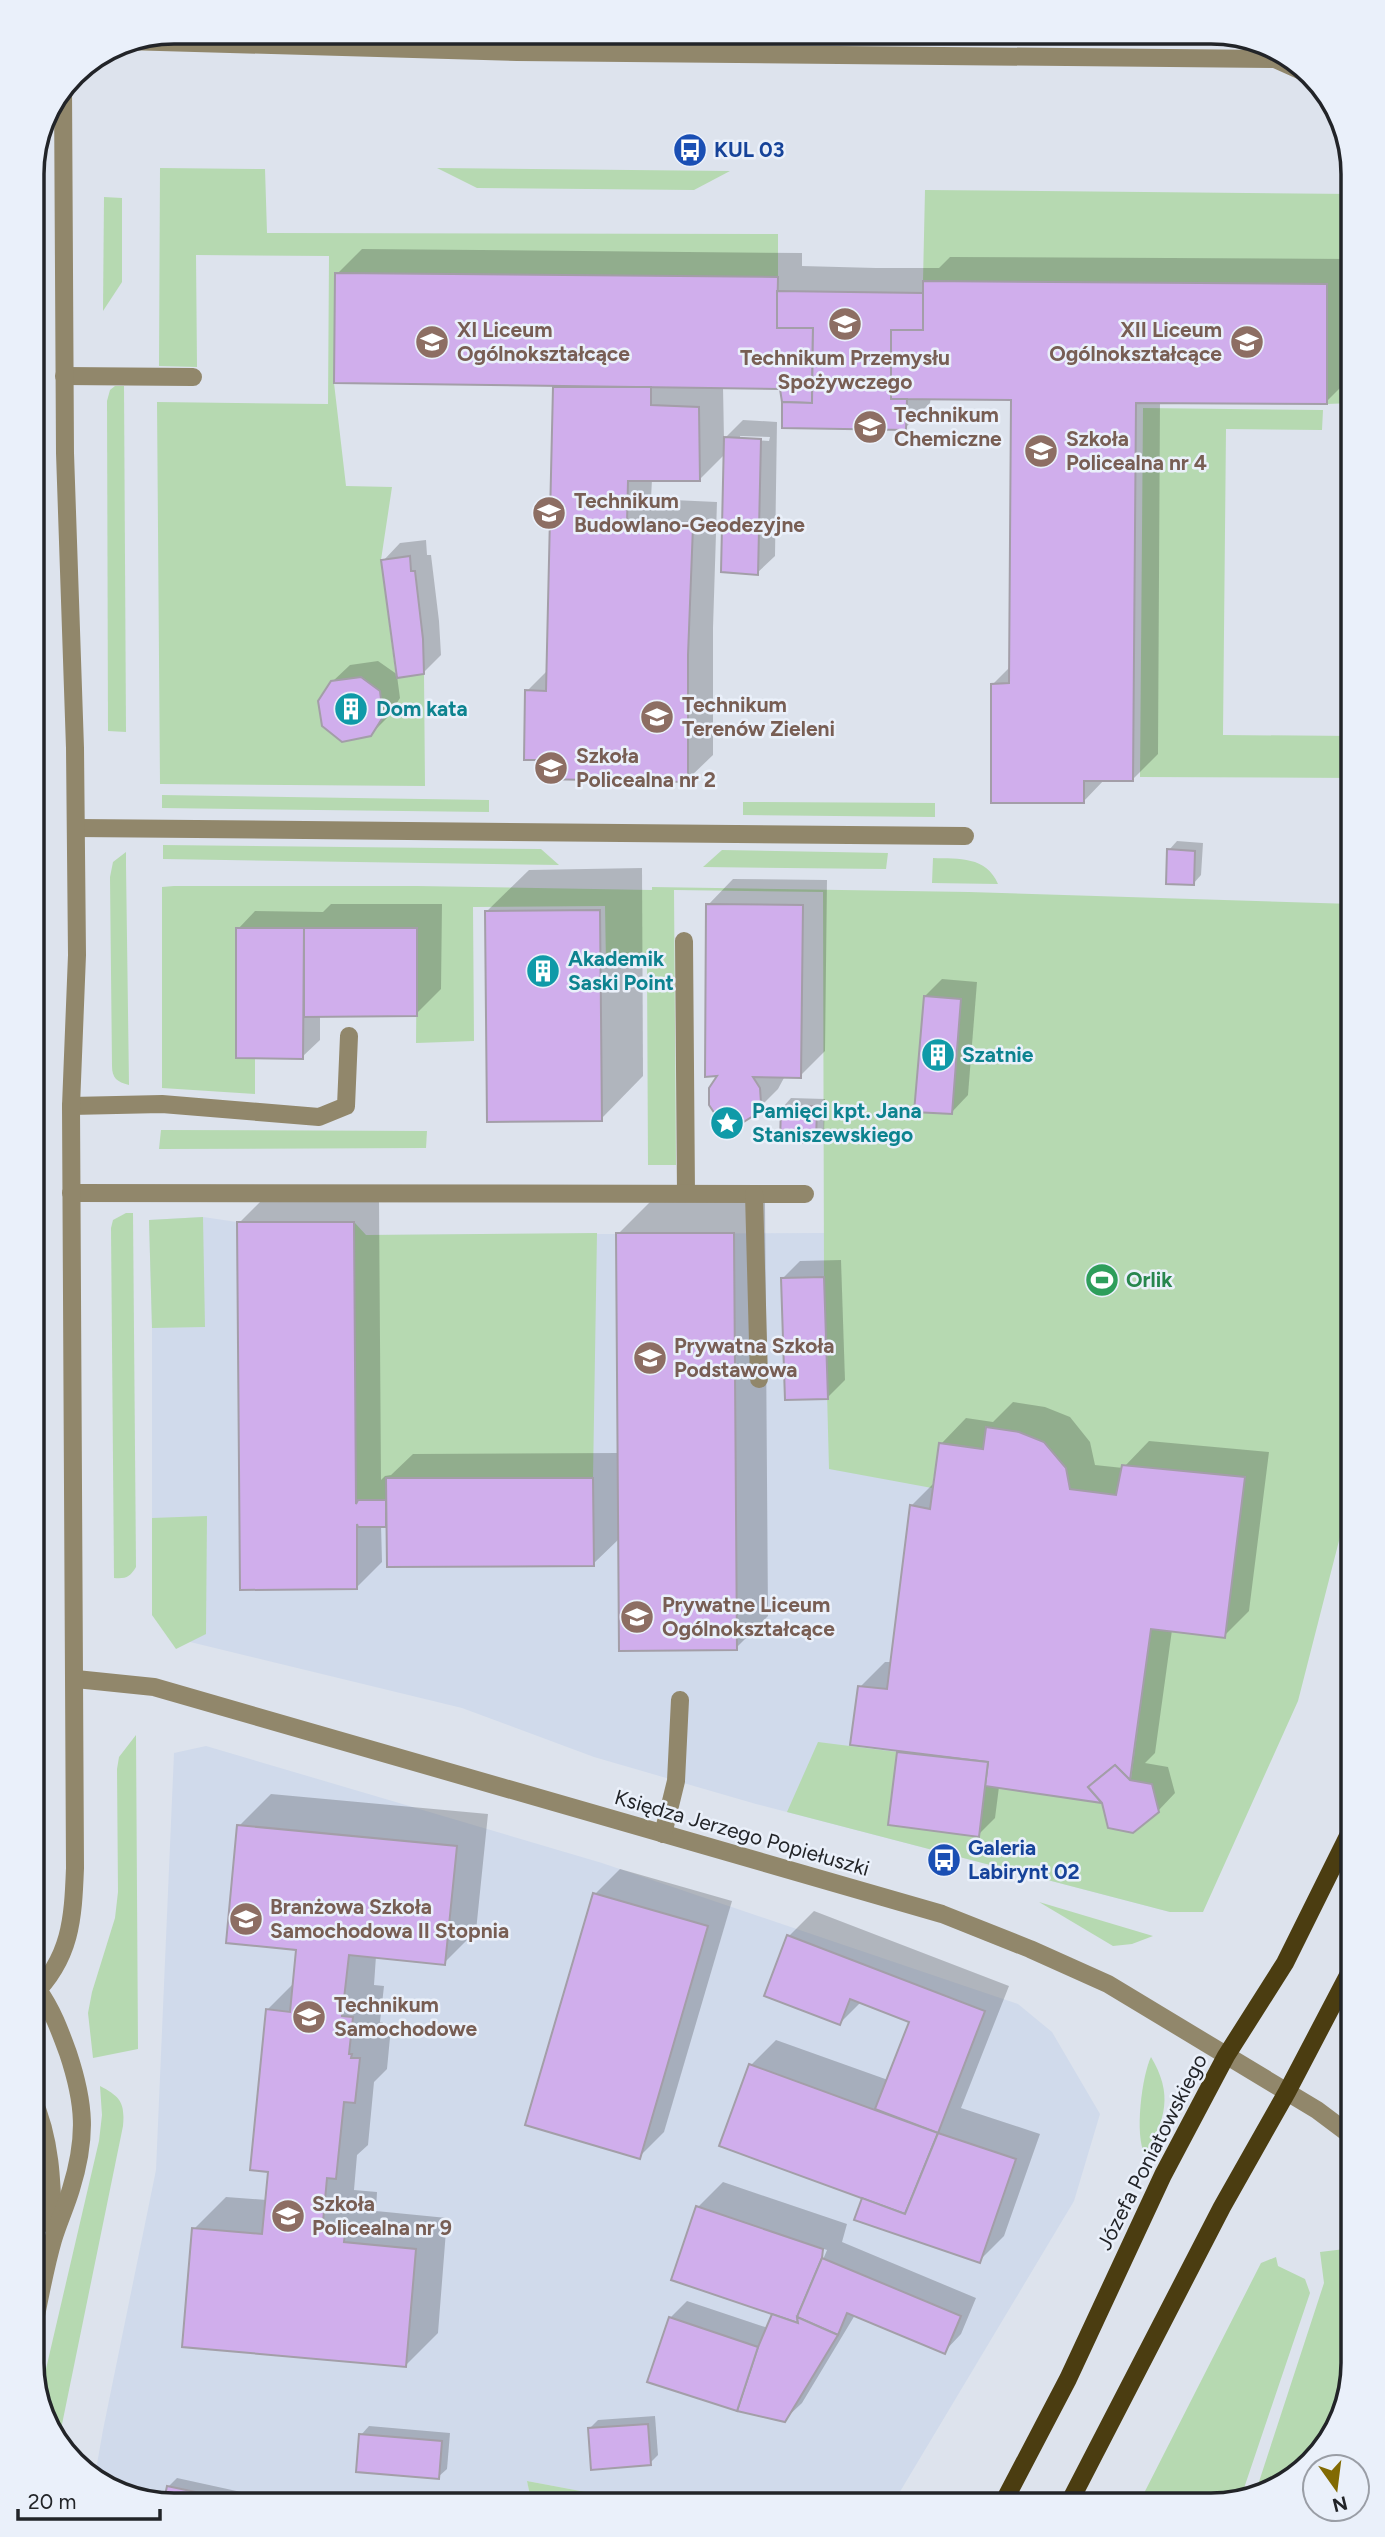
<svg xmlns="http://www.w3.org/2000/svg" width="1385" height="2537" viewBox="0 0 1385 2537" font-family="Figtree,sans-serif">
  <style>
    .built { fill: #d0daeb }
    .green { fill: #b6d9b1 }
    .shadow { fill: #0003; fill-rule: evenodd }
    .building { fill: #d0aeec; stroke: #a39ea8; stroke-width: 2 }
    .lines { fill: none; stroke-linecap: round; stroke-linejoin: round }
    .minor { stroke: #91876b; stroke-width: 18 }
    .major { stroke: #4b3d11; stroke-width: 18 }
    .labels { text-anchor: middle; stroke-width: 5; stroke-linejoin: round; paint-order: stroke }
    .transit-label { font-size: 21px; font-weight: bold; fill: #164399; stroke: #eaf0fa; text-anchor: start }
    .education-label { font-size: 21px; font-weight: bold; fill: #785e54; stroke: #eaf0fa; text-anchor: start }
    .culture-label { font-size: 21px; font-weight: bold; fill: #0d838f; stroke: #eaf0fa; text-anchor: start }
    .leisure-label { font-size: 21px; font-weight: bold; fill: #27864d; stroke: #eaf0fa; text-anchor: start }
    .street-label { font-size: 21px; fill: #222428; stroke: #eaf0fa }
    .rim { fill: none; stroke: #222428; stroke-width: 3.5 }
  </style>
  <rect width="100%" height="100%" fill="#dde3ed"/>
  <!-- built -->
  <g class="built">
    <path d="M203,1217L237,1222H354L366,1235L824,1233L829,1399L1275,1454L1170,1912L756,1804L594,1757L462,1708L182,1640L165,1631L152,1615V1328L149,1220Z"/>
    <path d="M206,1746L602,1863L1018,2004L1052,2032L1100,2114L1074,2201L892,2505H655L527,2481L532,2505H165L94,2481L103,2430L156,2170L174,1753Z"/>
  </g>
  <!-- green -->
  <g class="green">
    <path d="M160,168L265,169L267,233L778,234V277L335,273L334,383L346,486L392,487L381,560L396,677L424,674L425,786L160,784L157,402L328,404L329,256L196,255L197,367L159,366Z"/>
    <path d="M437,168L730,171L694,190L477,188Z"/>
    <path d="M925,190L1353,194V403L1327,404V284L923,281Z"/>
    <path d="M104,197L122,198V282L103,311Z"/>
    <path d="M115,386H124L126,732L108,731L107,401L110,390Z"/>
    <path d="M1143,408L1323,410L1322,430L1226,429L1223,735L1353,736V778L1140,777Z"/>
    <path d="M162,795L489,800V812L162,808Z"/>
    <path d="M743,802L935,803V817L743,815Z"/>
    <path d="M163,845L541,849L559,865L163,859Z"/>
    <path d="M722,850L888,853L886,869L703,867Z"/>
    <path d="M126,852V865L129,1085C117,1082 112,1078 112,1066L110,877L113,862Z"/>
    <path d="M933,858C959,859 986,856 998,884L932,883Z"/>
    <path d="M174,886H417L652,890V887L969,892L1353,904V1486L1298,1701L1203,1912H1170L787,1812L818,1742L897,1752L888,1825L978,1837L985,1786L1101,1803L1131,1779L1151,1629L1225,1638L1245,1477L1122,1465L1116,1495L1070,1489L1066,1468L1044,1442L1019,1432L987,1427L983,1449L939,1443L932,1488L829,1469L824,1277L823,892L674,890L676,1165H648L647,964L606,965L605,906L473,907L474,1041L416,1043L417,928H236V1058L255,1059V1094L162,1088V887Z"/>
    <path d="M161,1130L427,1131L426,1148L159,1149Z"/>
    <path d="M32,1174L35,1509H32Z"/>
    <path d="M126,1213H133L136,1567C130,1577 126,1579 114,1578L111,1228L113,1220Z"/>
    <path d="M203,1217L205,1327L152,1328L149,1220Z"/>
    <path d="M354,1222L366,1235L597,1233L593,1478H386V1500H358L356,1504Z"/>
    <path d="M207,1516L206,1634L176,1649L152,1615V1518Z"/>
    <path d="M32,1634L38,1638L41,1848L39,1885L32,1921Z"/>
    <path d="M136,1735L138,2049L93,2058L88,2013L92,1992L115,1918L118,1892L117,1769L119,1757Z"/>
    <path d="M1039,1902L1153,1936L1132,1944L1113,1946Z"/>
    <path d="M1151,2057C1173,2094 1166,2119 1145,2154C1134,2137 1142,2075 1151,2057Z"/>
    <path d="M100,2086C121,2097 125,2103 123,2126L59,2439L42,2418L39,2399L99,2141L102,2115Z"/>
    <path d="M1353,2248V2364L1330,2442L1266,2495L1254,2497L1324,2283L1320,2252Z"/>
    <path d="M1276,2257L1278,2266L1305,2279L1310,2293L1240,2500L1211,2505H1138L1261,2263Z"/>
    <path d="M527,2481L655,2505H532Z"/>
  </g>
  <!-- shadow -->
  <g class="shadow">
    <path d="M362,249L802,253V266L876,268H939L950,257L1352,259L1351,377L1326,402L1160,401L1158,754L1133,779H1105L1083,802L993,684L1010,667L1012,398L931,397L930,403L905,428L782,387H723L724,439L743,420L777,422L775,556L757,573L725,454L699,480L652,479L651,499L717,502L713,628V755L687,780L545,758L527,691L548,670L555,385L337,274ZM740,436L770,437L769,441L740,439Z"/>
    <path d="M426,540L427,555H431L439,621L441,655L423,673L397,676L400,698L388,717L370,735L332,682L350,665L378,661L398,675L383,561L400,543Z"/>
    <path d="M1177,841L1203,843L1201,875L1193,884L1169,850Z"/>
    <path d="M642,868L643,1076L601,1119L486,912L529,870Z"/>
    <path d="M733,879L827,880L825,1051L800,1076H785L778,1089L752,1115L721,1074L708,905Z"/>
    <path d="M331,904H442L441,989L416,1014L320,1015V1040L302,1057L238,929L255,911L323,912Z"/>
    <path d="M942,979L977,982L968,1095L951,1113L925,996Z"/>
    <path d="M791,1098L825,1099L824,1133L816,1141L783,1107Z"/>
    <path d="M264,1198H379L381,1480L385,1476L391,1475L413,1454L619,1453L618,1234L650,1202L765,1201L768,1616L736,1648L620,1538L593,1564L381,1525L382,1562L356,1588L239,1223Z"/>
    <path d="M841,1260L845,1380L828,1397L783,1278L800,1261Z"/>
    <path d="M1013,1402L1045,1407L1070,1417L1090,1442L1095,1465L1123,1468L1149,1441L1269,1452L1249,1611L1224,1636L1172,1630L1155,1753L1145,1763L1168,1767L1175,1793L1158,1811L999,1787L995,1818L978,1835L899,1752L901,1750L860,1687L885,1662H892L911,1506L935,1482L941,1444L966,1418L993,1422Z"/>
    <path d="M32,1690L34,1691L35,1812L32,1821Z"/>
    <path d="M271,1794L488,1814L476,1931L444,1963L376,1956L374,1985L384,1986L380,2022H383L382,2027H391L387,2069L374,2082L368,2145L357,2155L354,2190L377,2192L376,2211L447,2218L438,2333L406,2365L194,2229L226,2197L267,2200L270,2171L268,2009L295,1982L298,1948L239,1826Z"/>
    <path d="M620,1869L732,1901L664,2132L639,2157L595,1894Z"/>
    <path d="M814,1911L1009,1986L961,2108L1040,2134L1004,2236L979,2261L864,2197L751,2065L776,2040L888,2080L911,2021L861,2002L840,2023L766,1995L789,1936Z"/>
    <path d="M723,2182L847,2224L842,2242L976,2298L961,2334L944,2352L855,2315L802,2403L784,2420L670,2318L687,2301L768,2328L775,2313L698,2207ZM824,2249L827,2250L809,2293H805Z"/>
    <path d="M655,2416L658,2455L650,2463L589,2429L598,2420Z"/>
    <path d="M369,2426L450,2433L447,2469L438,2477L361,2435Z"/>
    <path d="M177,2478L301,2505H165L168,2487Z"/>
  </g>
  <!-- building -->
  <g class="building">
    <path d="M335,273L778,277L777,328H813L812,403L782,402L780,389L334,383Z"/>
    <path d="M923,281L1327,284V404L1136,403L1133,781H1084V803H991V684L1009,683L1011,400L891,399V330H923Z"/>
    <path d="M777,291L923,293V330H891V399H907L906,430L782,428V402L812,403L813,328H777Z"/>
    <path d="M553,387H651V405L699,407L700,481H628L627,524L693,526L688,655V782L542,779L543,760H524L525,690L546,691Z"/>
    <path d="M724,437L761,439L758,575L721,572Z"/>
    <path d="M410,556L411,571H415L423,639L424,674L397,678L381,560Z"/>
    <path d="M361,677L380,691L383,717L371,736L342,742L322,726L318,701L331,681Z"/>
    <path d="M1167,849L1195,851L1194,885L1166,884Z"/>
    <path d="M706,904L803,905L801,1078L753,1077L760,1088L761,1103L753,1116L742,1123H727L719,1120L709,1105V1088L717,1076L705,1077Z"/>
    <path d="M600,910L602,1121L487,1122L485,911Z"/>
    <path d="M236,928H304L303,1059L236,1058Z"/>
    <path d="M304,928H417V1016L304,1017Z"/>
    <path d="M924,996L961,999L952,1114L914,1112Z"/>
    <path d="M781,1106H817L816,1143H780Z"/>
    <path d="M237,1222H354L356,1504L358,1500H386V1527H358L357,1524V1589L240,1590Z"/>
    <path d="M616,1233H734L737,1650L619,1651Z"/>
    <path d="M824,1277L828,1399L785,1400L781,1278Z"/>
    <path d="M986,1427L1019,1432L1044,1442L1066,1468L1070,1489L1116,1495L1122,1465L1245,1477L1225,1638L1151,1629L1130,1780L1115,1765L1088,1787L1102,1803L985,1786L988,1762L850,1745L858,1686L887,1689L910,1505L930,1509L939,1443L983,1449Z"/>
    <path d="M386,1478H593L594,1566L387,1567Z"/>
    <path d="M897,1752L988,1762L979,1837L888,1825Z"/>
    <path d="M1115,1765L1130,1780L1152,1784L1159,1812L1133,1833L1108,1828L1102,1803L1088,1787Z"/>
    <path d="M237,1825L457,1846L445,1965L349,1955L342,2016L353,2017L349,2054H352L351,2058H360L355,2103L344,2102L336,2179L327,2178L323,2222L346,2224L344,2242L416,2249L406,2367L182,2347L192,2228L262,2234L268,2172L250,2170L266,2009L290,2012L296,1950L226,1943Z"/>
    <path d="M593,1893L708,1926L640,2159L525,2125Z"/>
    <path d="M787,1935L985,2011L938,2133L875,2109L909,2022L850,1999L840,2025L764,1996Z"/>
    <path d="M749,2064L938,2133L905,2214L719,2146Z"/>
    <path d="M938,2133L1016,2159L980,2263L854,2220L862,2198L905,2214Z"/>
    <path d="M696,2206L823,2249L822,2258L797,2317L798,2323L671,2280Z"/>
    <path d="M822,2258L961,2316L945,2354L847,2313L838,2335L797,2317Z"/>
    <path d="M772,2314L798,2323L797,2317L838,2335L785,2422L737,2411L758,2347Z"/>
    <path d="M669,2317L758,2347L737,2411L647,2382Z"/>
    <path d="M648,2424L651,2465L591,2470L588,2428Z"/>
    <path d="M359,2434L442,2441L439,2479L356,2472Z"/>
    <path d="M167,2486L257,2505H163Z"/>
  </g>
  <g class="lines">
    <!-- minor -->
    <g class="minor">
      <path d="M125,41L517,52L1275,59L1288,55"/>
      <path d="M1275,59L1304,72"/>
      <path d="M64,376L193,377"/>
      <path d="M76,828L965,836"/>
      <path d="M684,941L686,1193"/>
      <path d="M71,1106L162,1104L319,1117L346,1106L349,1036"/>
      <path d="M71,1193L805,1194"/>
      <path d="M754,1194L759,1379"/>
      <path d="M76,1679L154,1687L942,1914L1030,1949L1108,1984L1317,2110L1353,2137"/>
      <path d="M663,1834L676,1781L680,1700"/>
      <path d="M32,1996C71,1958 73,1919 75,1868L71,1106L77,955L75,748L65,453L63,88"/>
      <path d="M32,2097C51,2139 52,2182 53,2227"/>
      <path d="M32,2334C39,2303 44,2271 53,2240C58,2223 66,2206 71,2189C87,2137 85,2104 68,2053C60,2031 52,2009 38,1990"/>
    </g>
    <!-- major -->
    <g class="major">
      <path d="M1002,2505L1068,2379L1163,2175L1226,2056L1285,1963L1353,1826"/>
      <path d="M1068,2505L1222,2207L1287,2092L1353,1966"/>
    </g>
  </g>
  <!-- icons -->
  <defs>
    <g id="bus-disc" transform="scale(1.75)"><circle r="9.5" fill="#1a4fb4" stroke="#eaf0fa"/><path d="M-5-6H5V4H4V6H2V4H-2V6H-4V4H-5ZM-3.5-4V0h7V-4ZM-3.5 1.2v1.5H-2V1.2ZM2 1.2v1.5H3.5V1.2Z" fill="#fff"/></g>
    <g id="school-disc" transform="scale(1.75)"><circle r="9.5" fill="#8d6e63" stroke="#eaf0fa"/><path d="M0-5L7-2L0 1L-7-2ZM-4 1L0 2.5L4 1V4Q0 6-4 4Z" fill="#fff"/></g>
    <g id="university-disc" transform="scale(1.75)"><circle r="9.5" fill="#8d6e63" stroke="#eaf0fa"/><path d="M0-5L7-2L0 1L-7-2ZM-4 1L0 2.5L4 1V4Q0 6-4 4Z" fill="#fff"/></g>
    <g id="building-disc" transform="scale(1.75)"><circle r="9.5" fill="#0f9aa8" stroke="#eaf0fa"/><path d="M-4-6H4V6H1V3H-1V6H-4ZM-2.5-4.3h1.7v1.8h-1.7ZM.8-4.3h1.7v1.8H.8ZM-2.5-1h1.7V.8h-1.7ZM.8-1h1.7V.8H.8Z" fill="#fff"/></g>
    <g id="sight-disc" transform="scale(1.75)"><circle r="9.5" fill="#0f9aa8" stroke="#eaf0fa"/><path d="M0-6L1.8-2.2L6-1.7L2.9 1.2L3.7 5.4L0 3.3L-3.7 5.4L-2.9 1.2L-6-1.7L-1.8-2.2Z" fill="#fff"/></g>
    <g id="stadium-disc" transform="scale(1.75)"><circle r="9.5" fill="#2e9e5b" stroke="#eaf0fa"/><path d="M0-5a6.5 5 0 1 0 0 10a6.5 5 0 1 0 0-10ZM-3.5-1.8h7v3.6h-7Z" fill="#fff"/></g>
  </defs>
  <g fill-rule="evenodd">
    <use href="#bus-disc" x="690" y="150"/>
    <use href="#school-disc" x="845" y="324"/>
    <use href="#school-disc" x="432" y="342"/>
    <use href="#school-disc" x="1247" y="342"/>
    <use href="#school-disc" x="870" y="427"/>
    <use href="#university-disc" x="1041" y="451"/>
    <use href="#school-disc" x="549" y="513"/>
    <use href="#building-disc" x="351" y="709"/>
    <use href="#school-disc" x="657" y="717"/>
    <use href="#university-disc" x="551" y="768"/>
    <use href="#building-disc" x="543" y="971"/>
    <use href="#building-disc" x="938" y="1055"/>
    <use href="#sight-disc" x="727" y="1123"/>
    <use href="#stadium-disc" x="1102" y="1280"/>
    <use href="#school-disc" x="650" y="1358"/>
    <use href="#school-disc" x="637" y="1617"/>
    <use href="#bus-disc" x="944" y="1860"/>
    <use href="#school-disc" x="246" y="1919"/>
    <use href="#school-disc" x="309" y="2017"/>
    <use href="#university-disc" x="288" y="2216"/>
  </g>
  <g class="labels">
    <!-- transit labels -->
    <g class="transit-label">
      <text x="714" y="157">KUL 03</text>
      <text x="968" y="1855">Galeria<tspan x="968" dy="24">Labirynt 02</tspan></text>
    </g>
    <!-- education labels -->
    <g class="education-label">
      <text x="457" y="337">XI Liceum<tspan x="457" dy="24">Ogólnokształcące</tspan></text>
      <text x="1222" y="337" text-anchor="end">XII Liceum<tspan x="1222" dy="24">Ogólnokształcące</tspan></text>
      <text x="845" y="365" text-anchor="middle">Technikum Przemysłu<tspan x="845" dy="24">Spożywczego</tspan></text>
      <text x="894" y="422">Technikum<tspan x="894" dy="24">Chemiczne</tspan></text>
      <text x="1066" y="446">Szkoła<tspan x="1066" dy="24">Policealna nr 4</tspan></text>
      <text x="574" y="508">Technikum<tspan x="574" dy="24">Budowlano-Geodezyjne</tspan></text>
      <text x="682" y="712">Technikum<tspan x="682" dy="24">Terenów Zieleni</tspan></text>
      <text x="576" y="763">Szkoła<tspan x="576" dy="24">Policealna nr 2</tspan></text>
      <text x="674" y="1353">Prywatna Szkoła<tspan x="674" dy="24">Podstawowa</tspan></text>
      <text x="662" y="1612">Prywatne Liceum<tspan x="662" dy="24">Ogólnokształcące</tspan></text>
      <text x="270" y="1914">Branżowa Szkoła<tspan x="270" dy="24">Samochodowa II Stopnia</tspan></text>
      <text x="334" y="2012">Technikum<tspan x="334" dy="24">Samochodowe</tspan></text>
      <text x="312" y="2211">Szkoła<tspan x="312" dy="24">Policealna nr 9</tspan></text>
    </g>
    <!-- culture labels -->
    <g class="culture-label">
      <text x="376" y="716">Dom kata</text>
      <text x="568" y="966">Akademik<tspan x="568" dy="24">Saski Point</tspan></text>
      <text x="962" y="1062">Szatnie</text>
      <text x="752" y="1118">Pamięci kpt. Jana<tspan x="752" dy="24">Staniszewskiego</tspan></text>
    </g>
    <!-- leisure labels -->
    <g class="leisure-label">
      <text x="1126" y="1287">Orlik</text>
    </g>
    <!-- street labels -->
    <g class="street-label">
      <text transform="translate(742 1833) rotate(16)" y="7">Księdza Jerzego Popiełuszki</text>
      <text transform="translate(1152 2152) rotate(-63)" y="7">Józefa Poniatowskiego</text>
    </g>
  </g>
  <!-- crop -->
  <path d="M0 0H1385V2537H0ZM174 44H1211A130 130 0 0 1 1341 174V2363A130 130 0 0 1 1211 2493H174A130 130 0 0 1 44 2363V174A130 130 0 0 1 174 44Z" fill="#eaf0fa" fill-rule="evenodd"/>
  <path class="rim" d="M174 44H1211A130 130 0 0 1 1341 174V2363A130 130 0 0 1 1211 2493H174A130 130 0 0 1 44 2363V174A130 130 0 0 1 174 44Z"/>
  <!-- north arrow -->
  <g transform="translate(1336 2488) rotate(166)"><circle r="33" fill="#eaf0fa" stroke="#9a9ea6" stroke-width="2"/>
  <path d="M0-5L12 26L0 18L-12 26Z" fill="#826a03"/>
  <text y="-10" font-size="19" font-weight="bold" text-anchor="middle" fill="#222428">N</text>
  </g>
  <!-- scale -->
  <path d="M18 2509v10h142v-10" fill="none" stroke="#222428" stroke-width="3.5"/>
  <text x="28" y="2509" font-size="21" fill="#222428" stroke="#eaf0fa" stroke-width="5" paint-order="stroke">20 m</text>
</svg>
